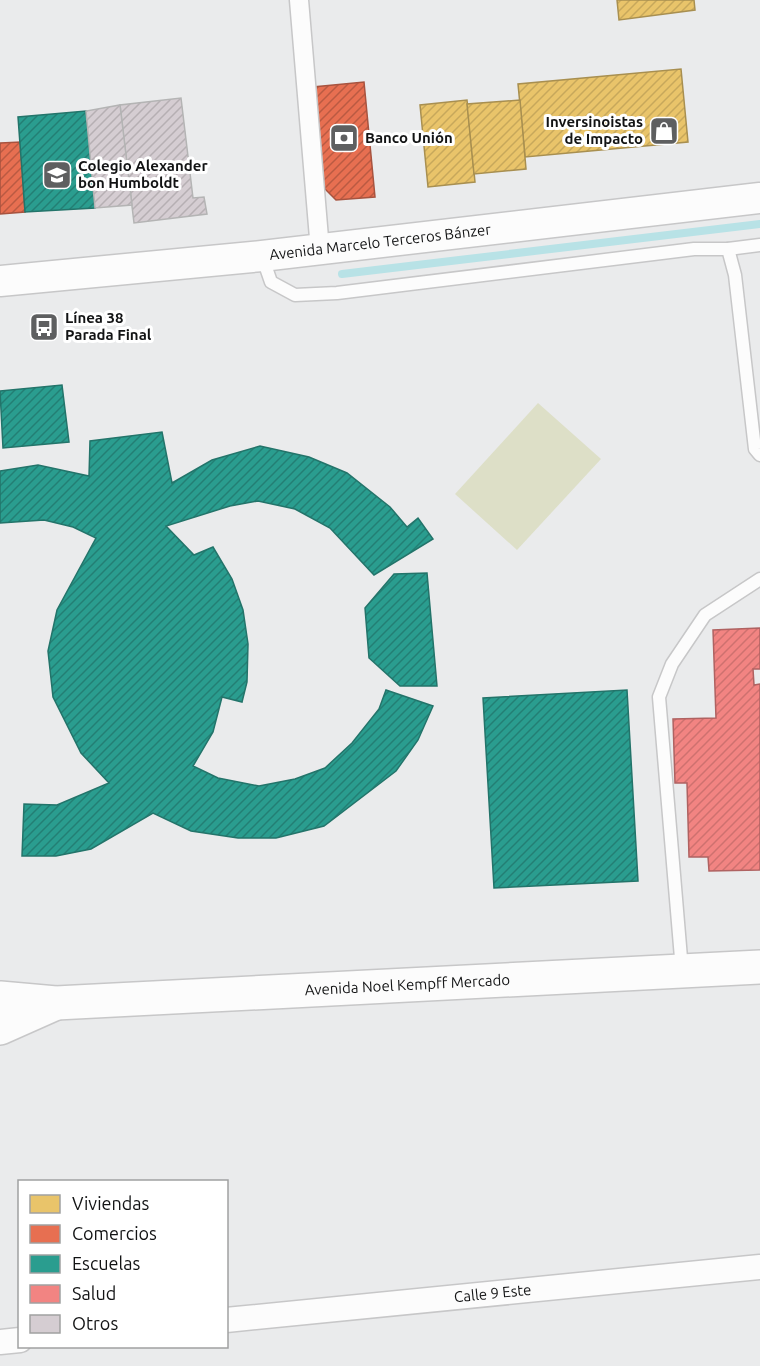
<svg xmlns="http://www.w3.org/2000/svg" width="760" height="1366" viewBox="0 0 760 1366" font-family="Ubuntu,sans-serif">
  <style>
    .pitch { fill: #dddfc7 }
    .homes { fill: url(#homes-hatch); stroke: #a88f50; stroke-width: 1.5 }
    .shops { fill: url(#shops-hatch); stroke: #a7533f; stroke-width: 1.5 }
    .schools { fill: url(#schools-hatch); stroke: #23746a; stroke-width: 1.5 }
    .health { fill: url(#health-hatch); stroke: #af6261; stroke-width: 1.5 }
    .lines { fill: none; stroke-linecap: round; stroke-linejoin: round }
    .stream { stroke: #b8e2e6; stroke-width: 8 }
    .building { fill: url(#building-hatch); stroke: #b4b4b4; stroke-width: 1.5 }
    .service-casing { stroke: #c7c7c8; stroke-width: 15 }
    .pedestrian-casing { stroke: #c7c7c8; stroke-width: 21 }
    .minor-casing { stroke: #c7c7c8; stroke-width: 27 }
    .tertiary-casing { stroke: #c7c7c8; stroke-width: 33 }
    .secondary-casing { stroke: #c7c7c8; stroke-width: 36 }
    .service { stroke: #fcfcfc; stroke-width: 12 }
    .pedestrian { stroke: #fcfcfc; stroke-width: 18 }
    .minor { stroke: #fcfcfc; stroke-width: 24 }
    .tertiary { stroke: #fcfcfc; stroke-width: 30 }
    .secondary { stroke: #fcfcfc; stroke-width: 33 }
    .labels { text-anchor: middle; stroke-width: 6; stroke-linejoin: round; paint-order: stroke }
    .poi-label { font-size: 15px; font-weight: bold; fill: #121314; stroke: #fff; text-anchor: start }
    .street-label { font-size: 15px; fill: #121314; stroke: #fff }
  </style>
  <defs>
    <pattern id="homes-hatch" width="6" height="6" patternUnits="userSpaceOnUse" patternTransform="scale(1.5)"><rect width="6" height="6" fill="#e9c46a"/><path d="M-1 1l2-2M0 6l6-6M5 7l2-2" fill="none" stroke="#c7a85b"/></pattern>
    <pattern id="shops-hatch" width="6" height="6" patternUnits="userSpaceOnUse" patternTransform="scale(1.5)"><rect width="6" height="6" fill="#e76f51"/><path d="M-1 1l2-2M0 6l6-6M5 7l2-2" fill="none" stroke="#ba5a42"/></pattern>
    <pattern id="schools-hatch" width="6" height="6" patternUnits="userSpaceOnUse" patternTransform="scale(1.5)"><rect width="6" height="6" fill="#2a9d8f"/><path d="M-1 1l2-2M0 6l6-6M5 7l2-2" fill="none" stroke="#237f74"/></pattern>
    <pattern id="health-hatch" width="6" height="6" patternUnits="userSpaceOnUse" patternTransform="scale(1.5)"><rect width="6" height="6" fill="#f28482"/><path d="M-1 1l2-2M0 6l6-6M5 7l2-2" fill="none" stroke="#ce716f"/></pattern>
    <pattern id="building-hatch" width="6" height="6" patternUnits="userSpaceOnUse" patternTransform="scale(1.5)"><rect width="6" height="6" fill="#d5cdd2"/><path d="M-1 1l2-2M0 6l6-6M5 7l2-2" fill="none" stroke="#b6afb3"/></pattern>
  </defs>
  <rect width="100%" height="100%" fill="#eaebec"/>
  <!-- pitch -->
  <path class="pitch" d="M538,403L601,459L517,550L455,494Z"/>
  <!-- homes -->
  <g class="homes">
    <path d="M617,0H694L695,10L619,20Z"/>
    <path d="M681,69L688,142L525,157L518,84Z"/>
    <path d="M467,100L475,182L428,187L420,105Z"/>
    <path d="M520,100L526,169L474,174L467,104Z"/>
  </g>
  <!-- shops -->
  <g class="shops">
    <path d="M364,82L375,197L336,200L324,188L313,87Z"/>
    <path d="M21,142L25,212L0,214V143Z"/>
  </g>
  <!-- schools -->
  <g class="schools">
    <path d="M86,111L95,208L25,212L18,117Z"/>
    <path d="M62,385L69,442L3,448L0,391Z"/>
    <path d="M162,432L172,483L212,460L260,446L309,457L347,473L390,507L407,527L418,518L433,539L374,575L330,528L295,509L258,501L230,506L166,526L194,555L213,547L232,579L243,610L248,644L247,682L242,702L222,697L213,732L193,766L218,778L259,786L295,779L325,768L352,743L379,709L386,690L433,706L418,740L396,771L324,826L276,838H238L191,831L153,813L91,849L56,856H22L24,804L57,805L109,783L81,753L53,697L48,651L57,610L96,538L73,527L44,520L0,523V471L38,465L89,476L90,441Z"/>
    <path d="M427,573L437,686H400L369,658L365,608L394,574Z"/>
    <path d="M627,690L638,881L494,888L483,698Z"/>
  </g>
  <!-- health -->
  <path class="health" d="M760,628V669H753L754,685L760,684V870L709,871L708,857H689L687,783H675L673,719L716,718L713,630Z"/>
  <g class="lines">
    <!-- stream -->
    <path class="stream" d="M342,274L760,224"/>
  </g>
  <!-- building -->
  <g class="building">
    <path d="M181,98L193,198L204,197L207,214L134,223L120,105Z"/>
    <path d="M120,105L132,205L95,208L86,111Z"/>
  </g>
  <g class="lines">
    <!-- service casing -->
    <g class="service-casing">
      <g id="service">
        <path d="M728,249L760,245"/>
        <path d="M262,256L271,282L295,295L337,293L694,249H728L735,275L755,449L760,455"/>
        <path d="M682,970L659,697L672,664L705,615L760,579"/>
      </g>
    </g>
    <!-- pedestrian casing -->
    <g class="pedestrian-casing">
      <path id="pedestrian" d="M299,0L320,250"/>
    </g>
    <!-- minor casing -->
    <g class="minor-casing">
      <g id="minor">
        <path id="s1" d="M226,1320L760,1267"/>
        <path d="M0,1342L20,1340"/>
      </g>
    </g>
    <!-- tertiary casing -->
    <g class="tertiary-casing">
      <g id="tertiary">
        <path id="s2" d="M0,281L262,256L760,198"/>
      </g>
    </g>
    <!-- secondary casing -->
    <g class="secondary-casing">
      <g id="secondary">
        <path id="s3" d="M0,998L56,1003L760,967"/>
        <path d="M0,1028L54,1004"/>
      </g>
    </g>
    <!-- service -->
    <use href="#service" class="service"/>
    <!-- pedestrian -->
    <use href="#pedestrian" class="pedestrian"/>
    <!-- minor -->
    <use href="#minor" class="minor"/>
    <!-- tertiary -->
    <use href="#tertiary" class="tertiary"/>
    <!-- secondary -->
    <use href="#secondary" class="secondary"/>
  </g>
  <!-- icons -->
  <defs>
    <g id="shop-square" transform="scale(1.5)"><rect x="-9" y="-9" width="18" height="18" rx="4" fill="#5e5f60" stroke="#fff"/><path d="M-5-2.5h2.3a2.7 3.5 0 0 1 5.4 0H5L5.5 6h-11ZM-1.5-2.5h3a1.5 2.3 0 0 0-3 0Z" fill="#fff"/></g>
    <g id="bank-square" transform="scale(1.5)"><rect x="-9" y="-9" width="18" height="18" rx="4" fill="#5e5f60" stroke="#fff"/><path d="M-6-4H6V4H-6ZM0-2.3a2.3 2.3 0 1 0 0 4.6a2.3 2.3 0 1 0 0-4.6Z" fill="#fff"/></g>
    <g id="school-square" transform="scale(1.5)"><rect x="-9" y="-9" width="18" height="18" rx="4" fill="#5e5f60" stroke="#fff"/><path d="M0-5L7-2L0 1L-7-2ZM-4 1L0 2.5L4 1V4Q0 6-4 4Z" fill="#fff"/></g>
    <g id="bus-square" transform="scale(1.5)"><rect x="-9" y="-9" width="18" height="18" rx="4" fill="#5e5f60" stroke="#fff"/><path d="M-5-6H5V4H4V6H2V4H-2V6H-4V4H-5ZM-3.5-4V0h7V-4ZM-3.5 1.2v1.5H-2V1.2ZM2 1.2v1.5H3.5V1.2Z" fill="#fff"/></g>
  </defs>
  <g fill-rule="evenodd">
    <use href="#shop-square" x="664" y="131"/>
    <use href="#bank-square" x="344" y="138"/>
    <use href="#school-square" x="57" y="175"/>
    <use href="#bus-square" x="44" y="327"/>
  </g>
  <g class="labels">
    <!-- poi labels -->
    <g class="poi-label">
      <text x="643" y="127" text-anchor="end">Inversinoistas<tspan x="643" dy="17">de Impacto</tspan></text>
      <text x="365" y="143">Banco Unión</text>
      <text x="78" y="171">Colegio Alexander<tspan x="78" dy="17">bon Humboldt</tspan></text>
      <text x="65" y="323">Línea 38<tspan x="65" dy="17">Parada Final</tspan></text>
    </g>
    <!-- street labels -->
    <g class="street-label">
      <text dy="5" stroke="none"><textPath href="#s2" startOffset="382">Avenida Marcelo Terceros Bánzer</textPath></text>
      <text dy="5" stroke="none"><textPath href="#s3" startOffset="408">Avenida Noel Kempff Mercado</textPath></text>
      <text dy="5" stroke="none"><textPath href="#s1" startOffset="268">Calle 9 Este</textPath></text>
    </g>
  </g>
  <!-- legend -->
  <rect x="18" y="1180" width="210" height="168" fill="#ffffff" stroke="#a0a1a1" stroke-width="1.5"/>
  <rect x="30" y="1195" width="30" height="18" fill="#e9c46a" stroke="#a0a1a1" stroke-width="1.5"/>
  <text x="72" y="1210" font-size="18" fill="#121314">Viviendas</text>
  <rect x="30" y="1225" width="30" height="18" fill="#e76f51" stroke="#a0a1a1" stroke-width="1.5"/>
  <text x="72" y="1240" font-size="18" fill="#121314">Comercios</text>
  <rect x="30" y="1255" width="30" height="18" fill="#2a9d8f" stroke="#a0a1a1" stroke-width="1.5"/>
  <text x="72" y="1270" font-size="18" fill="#121314">Escuelas</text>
  <rect x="30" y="1285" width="30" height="18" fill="#f28482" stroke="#a0a1a1" stroke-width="1.5"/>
  <text x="72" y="1300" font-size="18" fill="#121314">Salud</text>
  <rect x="30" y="1315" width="30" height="18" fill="#d5cdd2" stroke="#a0a1a1" stroke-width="1.5"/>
  <text x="72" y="1330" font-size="18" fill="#121314">Otros</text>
</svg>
